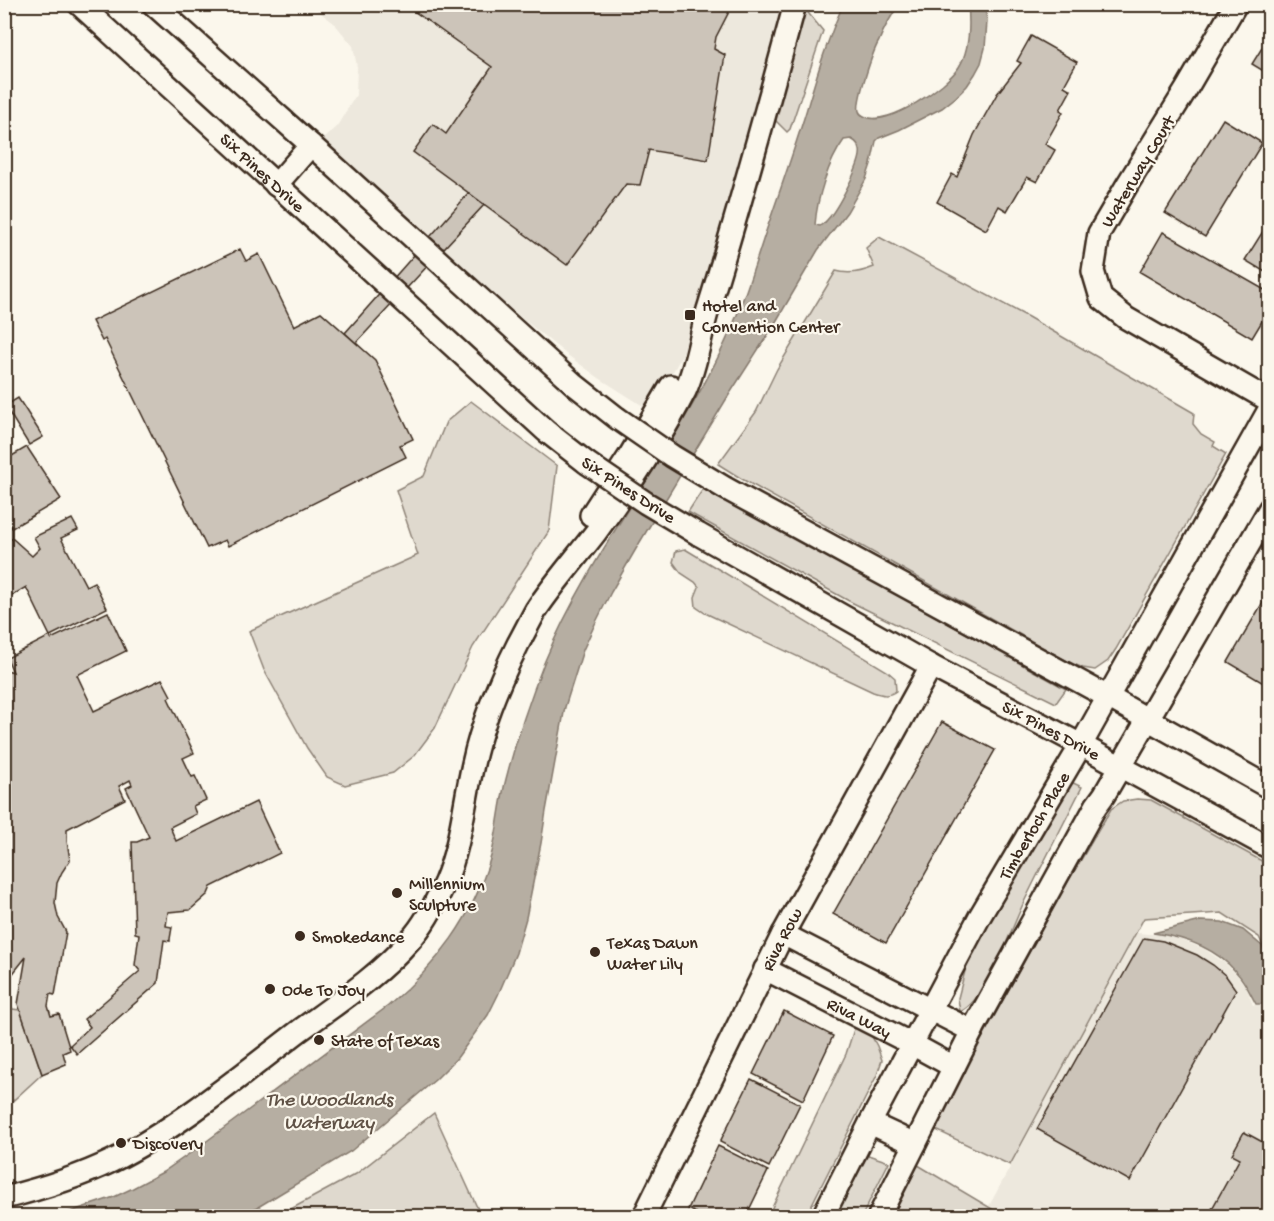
<svg xmlns="http://www.w3.org/2000/svg" width="1274" height="1221" viewBox="0 0 1274 1221" font-family="'Gochi Hand',sans-serif">
  <style>
    .built { fill: #ede8dd }
    .green { fill: #dfd9ce; stroke: #8d8276; stroke-width: 1.5 }
    .water { fill: #b6aea2; stroke: #85796d; stroke-width: 1.5; fill-rule: evenodd }
    .building { fill: #ccc4b9; stroke: #3b2a1e; stroke-width: 1.5 }
    .lines { fill: none; stroke-linecap: round; stroke-linejoin: round }
    .minor-casing { stroke: #3b2a1e; stroke-width: 26 }
    .minor { stroke: #fbf7ec; stroke-width: 21 }
    .minor-bridge-casing { stroke: #3b2a1e; stroke-width: 26; stroke-linecap: butt }
    .minor-bridge { stroke: #fbf7ec; stroke-width: 21 }
    .poi-dot { fill: #3b2a1e; stroke: #fbf7ec; stroke-width: 2 }
    .labels { text-anchor: middle; stroke-width: 4.5; stroke-linejoin: round; paint-order: stroke }
    .street-label { font-size: 18px; fill: #3b2a1e; stroke: #fbf7ec }
    .poi-label { font-size: 18px; fill: #3b2a1e; stroke: #fbf7ec; text-anchor: start }
    .water-label { font-size: 20px; font-style: italic; fill: #605246; stroke: #fbf7ec }
  </style>
  <rect width="100%" height="100%" fill="#fbf7ec"/>
  <filter id="ink" filterUnits="userSpaceOnUse"><feTurbulence type="fractalNoise" baseFrequency=".0167" numOctaves="2"/><feDisplacementMap in="SourceGraphic" scale="12" xChannelSelector="R" yChannelSelector="G"/><feConvolveMatrix kernelMatrix="1 2 1 2 8 2 1 2 1" color-interpolation-filters="sRGB"/></filter>
  <g filter="url(#ink)">
    <!-- built -->
    <g class="built">
      <path d="M310,5H788L715,265L685,350L651,411L599,378L566,354L452,261L320,142L337,126L356,95L357,67L353,46L334,23Z"/>
      <path d="M1137,933L1172,936L1204,949L1225,963L1237,975L1247,989L1253,1005L1269,1006V1216H1006L989,1206Z"/>
    </g>
    <!-- green -->
    <g class="green">
      <path d="M805,9L823,31L790,129L787,132L774,119Z"/>
      <path d="M879,237L1028,317L1194,413L1193,424L1201,434L1215,442L1213,446L1226,454L1116,649L1108,661L1095,670L1083,668L1069,662L742,479L718,464L756,412L777,369L836,271C849,275 862,272 874,267L866,248Z"/>
      <path d="M471,401L557,466L549,531L473,647L435,728L414,756L393,773L345,785L327,777L307,748L264,670L249,631L418,555L396,490L424,476L446,422Z"/>
      <path d="M703,489L863,576L1066,689L1056,703L849,601L688,512Z"/>
      <path d="M685,549L887,671L895,678L896,691C888,697 882,695 873,692L705,613L696,607L695,597L699,587L695,582L681,573L673,562L676,551Z"/>
      <path d="M1069,781L1082,787C1063,825 1043,863 1024,902C1011,929 987,1000 960,1012L958,998L965,971L978,939Z"/>
      <path d="M1137,799L1151,800L1269,865V959L1259,937L1222,913L1144,918L1010,1165L936,1130L985,1033L1069,880L1111,809L1123,801Z"/>
      <path d="M4,1008L20,1010L42,1074L5,1108Z"/>
      <path d="M855,1026L871,1035L877,1046L882,1060L877,1075L806,1216H768L846,1054Z"/>
      <path d="M434,1113L481,1216H278L356,1174Z"/>
      <path d="M868,1155L889,1162L862,1216H835Z"/>
      <path d="M918,1165L1004,1216H893Z"/>
    </g>
    <!-- water -->
    <g class="water">
      <path d="M843,5H899C891,16 884,28 879,41C873,51 856,101 859,111C860,115 862,115 866,117C888,127 947,86 959,67C970,49 970,25 968,5H985L987,21L985,48L981,63L975,74L967,86L956,97L942,108L899,130L879,138L876,141L871,164L866,179L847,212L818,250L774,325L727,398L640,542L611,592L595,624L583,650L565,707L546,811L541,843L526,918L516,953L498,995L488,1015L457,1058L435,1080L351,1151L258,1207L238,1216H58L114,1197L133,1188L163,1172L196,1149L388,1006C437,965 473,918 491,856C498,831 499,805 506,779C516,740 529,701 544,663C591,550 671,456 723,347C740,312 752,274 764,237C778,197 792,156 805,115C816,78 827,40 843,5ZM851,139C855,141 859,144 860,150C863,162 836,211 827,220C825,223 822,224 820,226L815,225C817,198 828,162 844,140Z"/>
      <path d="M1201,921L1222,922L1243,930L1262,946L1269,961V1004H1256C1250,993 1245,981 1236,972C1216,948 1183,937 1153,933Z"/>
    </g>
    <!-- building -->
    <g class="building">
      <path d="M404,4H733L716,37L714,49L725,55L708,160L649,150L640,185L626,184L567,265L413,152L433,124L446,134L492,67Z"/>
      <path d="M1270,35V75L1252,64Z"/>
      <path d="M1031,36L1077,62L1064,86L1071,90L1060,110L1063,112L1045,144L1055,150L1037,182L1027,177L1007,211L999,206L986,230L937,202L952,174L957,177L974,135L997,94L1021,63L1017,61Z"/>
      <path d="M1223,119L1262,143L1205,237L1165,213Z"/>
      <path d="M469,193L484,205L356,343L345,333Z"/>
      <path d="M1270,220V275L1245,260Z"/>
      <path d="M1163,232L1270,293V308L1252,338L1140,272Z"/>
      <path d="M240,249L246,261L259,254L294,326L321,312L375,360L413,439L400,445L406,457L228,546L225,540L207,548L105,339L102,341L92,321Z"/>
      <path d="M18,398L43,437L29,445L5,406Z"/>
      <path d="M27,447L61,499L12,528L4,515V459L5,460Z"/>
      <path d="M72,519L78,530L61,538L86,586L94,582L107,608L50,636L26,587L13,595L4,589V539H13L32,556L40,548L34,537Z"/>
      <path d="M1270,590V676L1265,684L1228,662Z"/>
      <path d="M108,612L126,651L77,675L94,711L162,679L171,696L168,698L194,753L183,758L192,777L195,776L206,800L193,806L196,814L170,827L176,841L256,802L280,853L211,887L208,894L190,910L168,912L166,926L172,927L170,939V941L164,940L158,983L77,1054L70,1045L90,1027L84,1019L140,971L135,965L139,934L135,933L132,842H137L149,837L126,788L132,785L130,780L119,786L125,799L67,829V841L70,860L62,872L57,883L55,903L58,917L66,932L55,995L50,994L48,1006L51,1016L59,1014L70,1050L63,1053L66,1064L42,1074L18,1004L26,957L7,981L4,977V669L13,672L7,658L50,636L51,639Z"/>
      <path d="M942,722L995,750L886,943L833,914Z"/>
      <path d="M1144,938L1163,941L1197,955L1213,965L1226,976L1236,990L1130,1181L1037,1129Z"/>
      <path d="M784,1011L833,1036L803,1100L753,1074Z"/>
      <path d="M751,1079L800,1104L769,1167L720,1142Z"/>
      <path d="M1244,1132L1270,1146V1216H1208L1240,1158L1232,1154Z"/>
      <path d="M718,1146L768,1171L746,1216H702L688,1209Z"/>
    </g>
    <g class="lines">
      <!-- minor casing -->
      <g class="minor-casing">
        <g id="minor">
          <path id="s1" d="M79,4L546,431L587,463"/>
          <path d="M153,4L311,145L575,385L617,418"/>
          <path d="M1236,4L1187,88L1127,185L1099,233L1093,271L1101,298L1126,318L1270,401"/>
          <path d="M276,185L311,145"/>
          <path d="M725,488L1108,697L1270,788"/>
          <path d="M591,515L630,455L671,386"/>
          <path id="s2" d="M698,534L931,666L1081,745L1270,848"/>
          <path d="M783,934L972,1031"/>
          <path id="s3" d="M765,969L912,1044L954,1067"/>
          <path d="M870,1123L915,1144"/>
          <path d="M4,1198C40,1189 79,1177 112,1161C178,1128 240,1076 299,1031C336,1004 380,975 410,940C425,924 436,902 445,882C461,845 464,803 473,764C482,722 499,682 518,644C524,633 530,621 536,610C554,583 576,558 596,532C629,487 660,440 685,391C698,363 700,333 710,303C741,204 768,104 795,4"/>
          <path id="s4" d="M644,1216L783,934L931,666"/>
          <path id="s5" d="M823,1216L870,1123L980,916L1081,745L1270,408"/>
          <path d="M879,1216L974,1027L1096,806L1104,795L1270,508"/>
        </g>
      </g>
      <!-- minor -->
      <use href="#minor" class="minor"/>
      <!-- minor-bridge casing -->
      <g class="minor-bridge-casing">
        <g id="minor-bridge">
          <path d="M617,418L672,456L725,488"/>
          <path d="M587,463L646,503L698,534"/>
        </g>
      </g>
      <!-- minor-bridge -->
      <use href="#minor-bridge" class="minor-bridge"/>
    </g>
  </g>
  <!-- markers -->
  <g class="poi-dot">
    <rect x="684" y="309" width="12" height="12" rx="3"/>
    <circle cx="397" cy="893" r="6"/>
    <circle cx="300" cy="936" r="6"/>
    <circle cx="595" cy="952" r="6"/>
    <circle cx="270" cy="989" r="6"/>
    <circle cx="319" cy="1040" r="6"/>
    <circle cx="121" cy="1143" r="6"/>
  </g>
  <g class="labels">
    <!-- street labels -->
    <g class="street-label">
      <text transform="translate(1137 171) rotate(-59)" y="6">Waterway Court</text>
      <text dy="6" stroke="none"><textPath href="#s1" startOffset="249">Six Pines Drive</textPath></text>
      <text transform="translate(629 489) rotate(33)" y="6">Six Pines Drive</text>
      <text dy="6" stroke="none"><textPath href="#s2" startOffset="404">Six Pines Drive</textPath></text>
      <text dy="6" stroke="none"><textPath href="#s5" startOffset="444">Timberloch Place</textPath></text>
      <text dy="6" stroke="none"><textPath href="#s4" startOffset="309">Riva Row</textPath></text>
      <text dy="6" stroke="none"><textPath href="#s3" startOffset="106">Riva Way</textPath></text>
    </g>
    <!-- poi labels -->
    <g class="poi-label">
      <text x="702" y="311">Hotel and<tspan x="702" dy="21">Convention Center</tspan></text>
      <text x="409" y="889">Millennium<tspan x="409" dy="21">Sculpture</tspan></text>
      <text x="312" y="942">Smokedance</text>
      <text x="607" y="948">Texas Dawn<tspan x="607" dy="21">Water Lily</tspan></text>
      <text x="282" y="995">Ode To Joy</text>
      <text x="331" y="1046">State of Texas</text>
      <text x="133" y="1149">Discovery</text>
    </g>
    <!-- water labels -->
    <g class="water-label">
      <text x="329" y="1105">The Woodlands<tspan x="329" dy="23">Waterway</tspan></text>
    </g>
  </g>
  <!-- margin -->
  <rect width="1274" height="1221" fill="none" stroke="#fbf7ec" stroke-width="24"/>
  <rect x="12" y="12" width="1250" height="1197" fill="none" stroke="#3b2a1e" stroke-width="2" filter="url(#ink)"/>
</svg>
